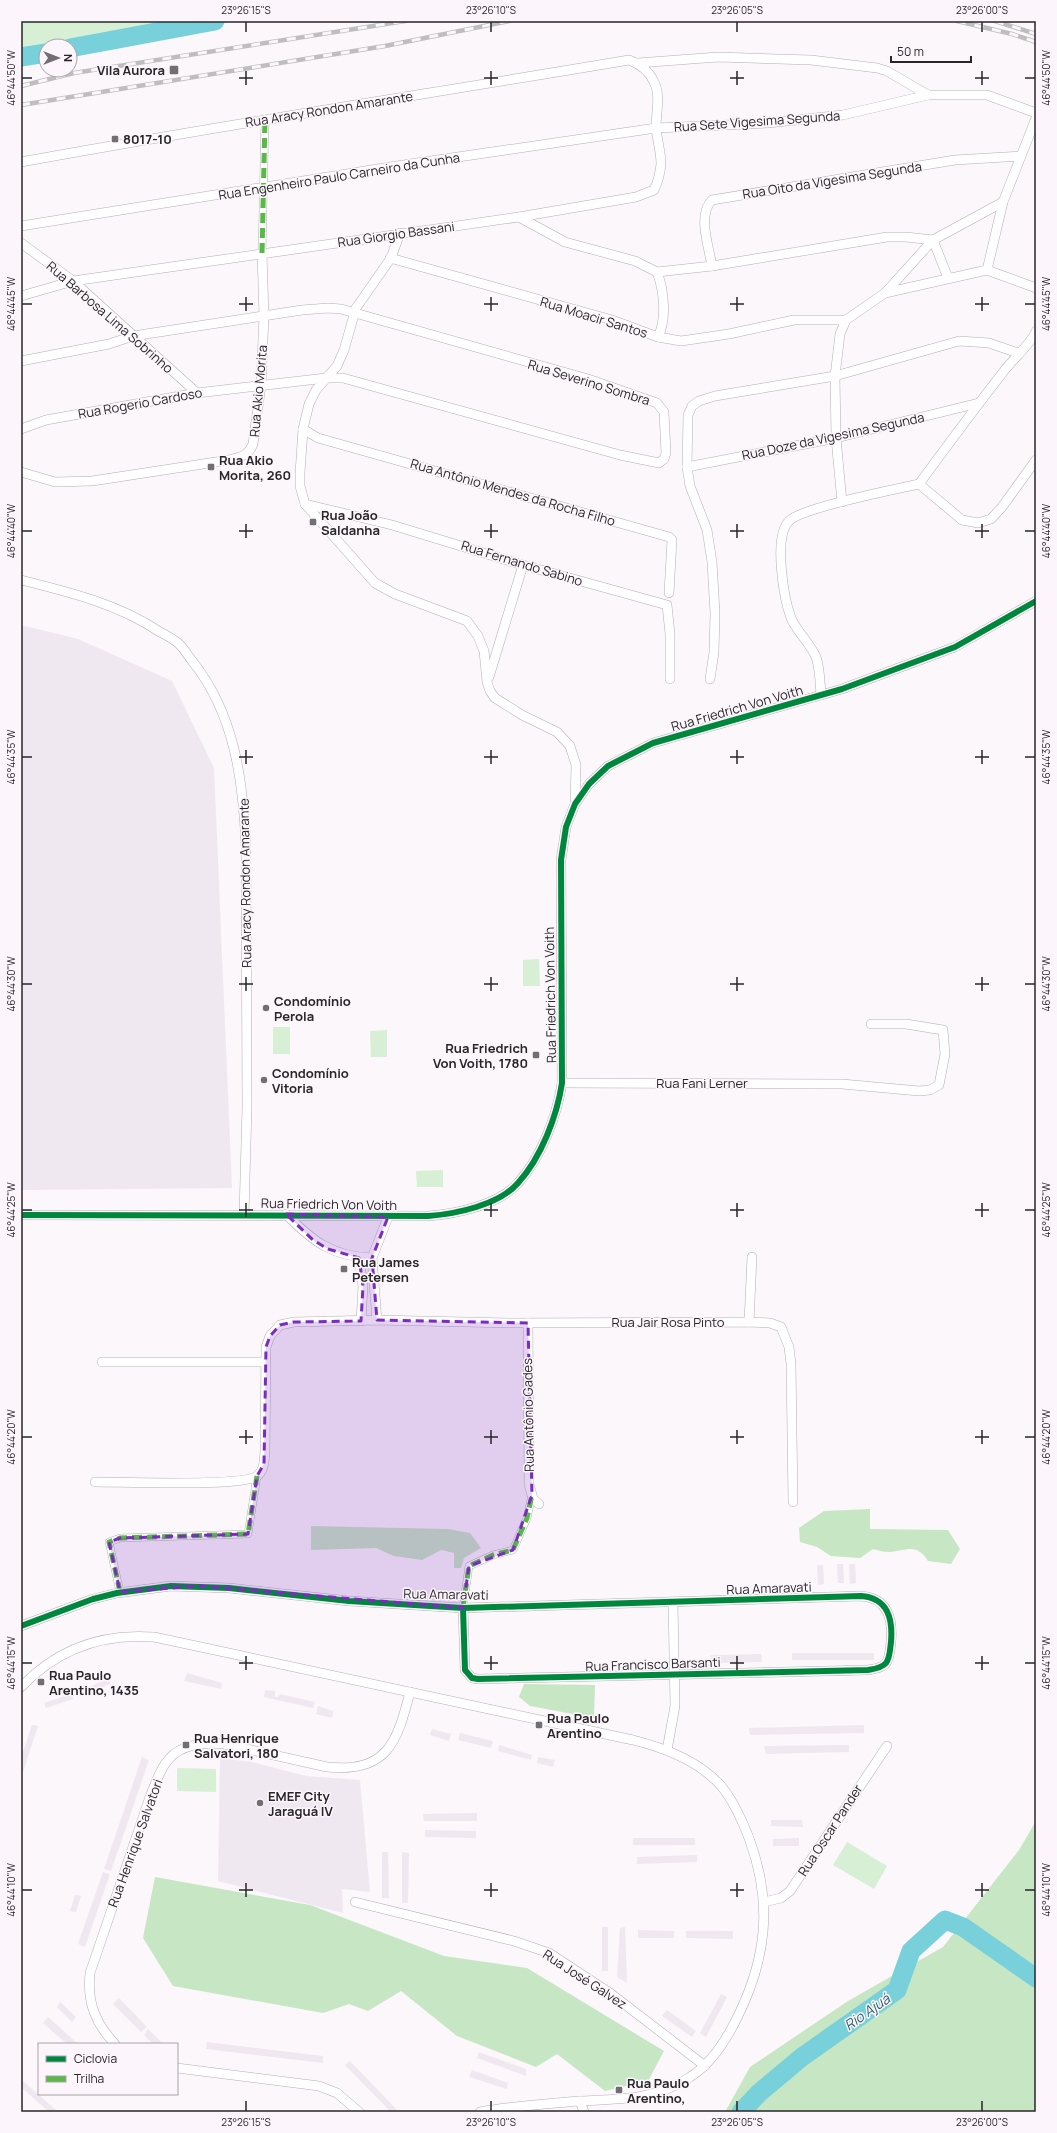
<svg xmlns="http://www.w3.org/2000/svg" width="1057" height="2133" viewBox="0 0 1057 2133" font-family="Manrope,sans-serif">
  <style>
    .built { fill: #f0e8f0 }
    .green { fill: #d7efd4 }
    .forest { fill: #c7e6c3 }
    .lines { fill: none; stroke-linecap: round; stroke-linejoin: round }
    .river { stroke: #77d0da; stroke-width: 19 }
    .pedestrian-casing { stroke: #b3b0b3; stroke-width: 8 }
    .minor-casing { stroke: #b3b0b3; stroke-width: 10 }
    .pedestrian { stroke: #fefefe; stroke-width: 7 }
    .minor { stroke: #fefefe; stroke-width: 9 }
    .rail-casing { stroke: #bfbebf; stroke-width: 4.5 }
    .rail { stroke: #fcf6fc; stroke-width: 3; stroke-dasharray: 9; stroke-linecap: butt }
    .quiet { stroke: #58b947; stroke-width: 5; stroke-dasharray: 10 5; stroke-linecap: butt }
    .cycleway-casing { stroke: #fcf6fc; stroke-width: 8 }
    .cycleway { stroke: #00873e; stroke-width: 6 }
    .marked { fill: #7b2cbf; fill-opacity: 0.2; stroke: #7b2cbf; stroke-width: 3; stroke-dasharray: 8 5; stroke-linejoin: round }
    .ticks { fill: none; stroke: #282628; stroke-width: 1.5 }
    .poi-dot { fill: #726f72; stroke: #fcf6fc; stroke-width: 1.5 }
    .labels { text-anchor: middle; stroke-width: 3; stroke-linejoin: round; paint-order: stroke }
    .poi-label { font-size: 13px; font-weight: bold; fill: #282628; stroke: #fcf6fc; text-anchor: start }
    .street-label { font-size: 13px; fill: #282628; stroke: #fcf6fc }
    .water-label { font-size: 14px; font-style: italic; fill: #2a5e64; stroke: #fcf6fc }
    .neatline { fill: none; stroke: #282628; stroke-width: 1.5 }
    .ticks-label { font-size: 10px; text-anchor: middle; fill: #282628 }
  </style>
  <rect width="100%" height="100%" fill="#fbf7fb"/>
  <!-- built -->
  <g class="built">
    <path d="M21,625L78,639L172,681L214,768L232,1188L21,1190Z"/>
    <path d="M837,1564H843L844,1583H838Z"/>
    <path d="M849,1564H855L856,1583L850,1584Z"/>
    <path d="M817,1565H823L824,1584L818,1585Z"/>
    <rect x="792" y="1653" width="82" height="7"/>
    <path d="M761,1654L762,1662L711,1663V1655Z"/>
    <path d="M187,1673L222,1683L221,1689L184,1681Z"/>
    <path d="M108,1679L111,1684L77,1696V1692Z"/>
    <path d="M265,1690L275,1691V1697H278L280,1694L315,1702L313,1708L264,1697Z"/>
    <path d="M71,1694L73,1699L46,1708L44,1703Z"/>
    <path d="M318,1706L333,1711L332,1718L316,1714Z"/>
    <path d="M32,1725L38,1726L21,1778V1758Z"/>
    <path d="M864,1725V1733L750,1735L749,1728Z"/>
    <path d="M432,1729L451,1734L449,1741L430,1735Z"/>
    <path d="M460,1733L493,1741L491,1748L458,1740Z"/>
    <path d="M499,1745L532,1755L531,1760L498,1751Z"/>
    <path d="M849,1745V1752L766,1754L764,1746Z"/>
    <path d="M142,1757L149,1760L111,1871L104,1869Z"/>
    <path d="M538,1757L555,1760L553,1767L537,1763Z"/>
    <path d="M220,1758L252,1762L306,1776L360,1780L370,1892L342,1889L343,1913L218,1881Z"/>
    <path d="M477,1813V1821H424L423,1814Z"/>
    <path d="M771,1820H802L803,1827L771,1826Z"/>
    <path d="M425,1830L476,1831V1838L425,1837Z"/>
    <rect x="633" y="1838" width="62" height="7"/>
    <path d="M799,1838V1846H773V1839Z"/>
    <path d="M382,1852H388L389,1898H382Z"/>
    <path d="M402,1852L409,1853L408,1903H402Z"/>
    <path d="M697,1855V1862L637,1864V1857Z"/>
    <path d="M103,1872L110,1874L85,1947L78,1944Z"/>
    <path d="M75,1895L81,1896L76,1912L70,1911Z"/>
    <rect x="602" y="1927" width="6" height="44"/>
    <path d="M625,1927L627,1983L617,1977L620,1928Z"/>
    <path d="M638,1930L674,1931V1938H638Z"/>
    <path d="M686,1931H733V1939L686,1938Z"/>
    <path d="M721,1994L727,1997L706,2037L700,2033Z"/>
    <path d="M119,1998L147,2027L141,2032L113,2004Z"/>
    <path d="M60,2002L76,2017L72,2022L57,2007Z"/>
    <path d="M667,2010L696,2031L692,2037L662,2016Z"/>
    <path d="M48,2017L78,2044H67L43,2023Z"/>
    <path d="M148,2029L163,2044H153L144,2035Z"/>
    <path d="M207,2042L323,2056V2063L206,2049Z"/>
    <path d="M479,2052L526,2069V2076L477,2058Z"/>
    <path d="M350,2061L399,2112H391L345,2065Z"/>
    <path d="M472,2070L508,2083L507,2089L469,2077Z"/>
    <path d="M21,2079L58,2112H49L21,2087Z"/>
  </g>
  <!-- green -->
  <g class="green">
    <path d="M21,21C32,21 36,23 48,21H179L181,26L28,49L21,46Z"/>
    <path d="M539,959L540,986H523V960Z"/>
    <rect x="273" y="1027" width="17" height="27"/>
    <path d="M387,1030V1057H371L370,1031Z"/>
    <path d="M443,1170V1187H417L416,1171Z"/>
    <path d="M177,1768L216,1769V1792L177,1791Z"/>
    <path d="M847,1842L887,1866L874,1889L833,1865Z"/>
  </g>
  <!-- forest -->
  <g class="forest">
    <path d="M870,1509V1529L948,1530L960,1549L951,1564L928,1561C916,1542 907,1551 889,1552C883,1552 878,1550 873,1549L860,1558L831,1556L817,1547L800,1542L799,1528L824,1511Z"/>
    <path d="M311,1526L448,1529L470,1533L481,1548L464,1558L461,1568H454V1553L441,1550L422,1560L394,1556L376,1548L311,1550Z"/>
    <path d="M524,1684L595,1685L594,1718L530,1706L519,1697Z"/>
    <path d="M1036,1821V2112H725L750,2067L848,2001L943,1947L1019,1850Z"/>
    <path d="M155,1877L310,1905L444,1956L527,1968L664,2051L648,2081L605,2091L557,2054L536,2067L457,2036L401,1991L368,2011L349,2004L323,2013L173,1986L143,1938Z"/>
  </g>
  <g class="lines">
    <!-- river -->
    <g class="river">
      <path d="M70,48L215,21"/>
      <path d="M21,57L46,53"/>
      <path d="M741,2112L759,2093L802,2057L897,1990L911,1951L945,1920L963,1927L1036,1978"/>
    </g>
    <!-- pedestrian casing -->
    <g class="pedestrian-casing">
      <g id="pedestrian">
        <path d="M262,253L265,119"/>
        <path d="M120,1592L109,1542L120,1538L248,1534L257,1476"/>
        <path d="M463,1608L469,1566L493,1555L513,1550L527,1518L532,1495"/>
      </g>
    </g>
    <!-- minor casing -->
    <g class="minor-casing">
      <g id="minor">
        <path d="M638,63L718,57L811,60L877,68L887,71L928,95"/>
        <path d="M21,162C223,125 427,94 629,60C640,64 649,71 654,82C661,95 656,113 656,127C657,140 661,152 661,164C660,174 658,182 654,190L636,197L519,217L73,281L21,296"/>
        <path d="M21,226L390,167L656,128L768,123L843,115L928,95H987L1036,113"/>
        <path d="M400,233L391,258L356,308L344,350L337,366L316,390L309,404L303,429L300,473V486L305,504L375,583L395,594L467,621L478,636L484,651L487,682L490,691L495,698L522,715L557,732L570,746L576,765L575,804"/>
        <path d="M21,243L73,281L197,393"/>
        <path d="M390,258L612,320L658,337C667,319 664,290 657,272L635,261L565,242L519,217"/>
        <path d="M712,266C709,247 697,215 712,200L955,160L1021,156"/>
        <path d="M987,270L1003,202L1036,118"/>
        <path d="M657,272L712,266L887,237H906L933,240L948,278"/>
        <path d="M885,293L987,270L1036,288"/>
        <path d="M658,337L681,341L729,334L794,320H846"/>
        <path d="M21,361L109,344L133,336L302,310L328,308L341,309L588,379L657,403L664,412L666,453L664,459L659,463L620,455L343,378H326L197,393L46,420L21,429"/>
        <path d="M303,429L318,438L669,537L672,540L669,593"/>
        <path d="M687,467L836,438L979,403"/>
        <path d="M21,472L55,482L92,481L229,460C241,457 248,456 253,444L261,385L264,316L262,253"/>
        <path d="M919,484L962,520L978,523L991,519L1002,507L1036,460"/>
        <path d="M842,502L836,438L835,376L840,334L846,320L885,293L933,240L1003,202"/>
        <path d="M305,504L392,525L523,565L667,605L670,634V679"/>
        <path d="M21,580C69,592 118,604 160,632C166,635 173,639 178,643C184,648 188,656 193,662C235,715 243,781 246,846L247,1107L244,1214"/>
        <path d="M489,677L523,565"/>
        <path d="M710,679L714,652L715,613L712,562L707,530L690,486L687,467L688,415L692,406L699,401L715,396L835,376L959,341L989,343L1018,353"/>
        <path d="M821,695C820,683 820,668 816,657C810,643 797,632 791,618C784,599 773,537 789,521C801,508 896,489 919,484C947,446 975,408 1004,371C1012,360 1032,343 1036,331"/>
        <path d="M562,1083L842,1084L919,1091L930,1090L939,1085L945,1054L943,1030L906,1024H871"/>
        <path d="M286,1214C312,1241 333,1257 372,1258"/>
        <path d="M21,1215L428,1216C456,1214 499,1205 518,1183C541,1158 557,1116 562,1083L561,860L566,827L575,804L589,784L608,766L653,743L842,689L955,647L1036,601"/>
        <path d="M359,1258L363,1286L361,1321"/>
        <path d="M377,1320L372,1258L388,1217"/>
        <path d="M749,1322L752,1257"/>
        <path d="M528,1323L529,1484L533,1499L539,1504"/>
        <path d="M102,1362H265"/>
        <path d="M95,1482C121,1482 242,1487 257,1476C265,1470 264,1459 265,1451L266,1347L270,1336L280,1325L294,1322L377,1320L510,1323L749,1322L770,1323L781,1327L789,1347L791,1364L793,1502"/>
        <path d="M21,1626L93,1599L117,1593L171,1586L229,1588L349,1601L463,1608L861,1596C888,1598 893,1619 891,1642C890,1649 890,1658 886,1663C882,1668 874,1669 868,1670L478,1679L472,1678L465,1670L463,1608"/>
        <path d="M21,1687C57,1649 102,1633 154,1637L633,1740C665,1748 700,1761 722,1787C734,1802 742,1820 749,1838C773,1903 767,1959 736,2020C725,2042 711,2064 690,2077C657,2100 618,2099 579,2101C546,2104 513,2106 480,2112"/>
        <path d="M667,1750L675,1706L673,1602"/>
        <path d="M355,1902L514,1941L549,1953L610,1993L705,2066"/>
        <path d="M764,1902L781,1898L790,1891L887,1746"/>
        <path d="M115,2044C95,2023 87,2002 90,1973L151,1794C156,1783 160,1768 169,1759C181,1744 207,1742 224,1744L327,1767C387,1773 397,1743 410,1692"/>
        <path d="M177,2068L319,2086L337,2093L359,2112"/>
        <path d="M580,2101L584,2112"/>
      </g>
    </g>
    <!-- pedestrian -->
    <use href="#pedestrian" class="pedestrian"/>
    <!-- minor -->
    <use href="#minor" class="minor"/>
    <!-- rail casing -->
    <g class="rail-casing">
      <g id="rail">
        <path d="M957,21L1012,34L1036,42"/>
        <path d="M995,21L1036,34"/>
        <path d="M21,86L74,73L405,21"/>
        <path d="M21,105L385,46L509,21"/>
      </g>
    </g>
    <!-- rail -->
    <use href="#rail" class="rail"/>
    <!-- quiet -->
    <g class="quiet">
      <path d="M262,253L265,119"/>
      <path d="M120,1592L109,1542L120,1538L248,1534L257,1476"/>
      <path d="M463,1608L469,1566L493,1555L513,1550L527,1518L532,1495"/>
    </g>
    <!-- cycleway casing -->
    <g class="cycleway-casing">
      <g id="cycleway">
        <path d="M21,1215L428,1216C456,1214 499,1205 518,1183C541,1158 557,1116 562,1083L561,860L566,827L575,804L589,784L608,766L653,743L842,689L955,647L1036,601"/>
        <path d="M21,1626L93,1599L117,1593L171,1586L229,1588L349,1601L463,1608L861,1596C888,1598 893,1619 891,1642C890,1649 890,1658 886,1663C882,1668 874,1669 868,1670L478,1679L472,1678L465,1670L463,1608"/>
      </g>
    </g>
    <!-- cycleway -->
    <use href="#cycleway" class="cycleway"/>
  </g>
  <!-- marked area -->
  <path class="marked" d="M286,1214L388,1217L372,1258L377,1320L528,1323L532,1495L513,1550L469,1566L463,1608L198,1586L120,1592L109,1542L120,1538L248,1534L257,1476L264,1464L266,1347L270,1336L280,1325L294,1322L361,1321L363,1286L359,1258L328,1249L313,1240Z"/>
  <!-- ticks -->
  <path class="ticks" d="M246,22V32M491,22V32M737,22V32M982,22V32M246,71V85M491,71V85M737,71V85M982,71V85M22,78H32M239,78H253M484,78H498M730,78H744M975,78H989M1025,78H1035M246,297V311M491,297V311M737,297V311M982,297V311M22,304H32M239,304H253M484,304H498M730,304H744M975,304H989M1025,304H1035M246,524V538M491,524V538M737,524V538M982,524V538M22,531H32M239,531H253M484,531H498M730,531H744M975,531H989M1025,531H1035M246,750V764M491,750V764M737,750V764M982,750V764M22,757H32M239,757H253M484,757H498M730,757H744M975,757H989M1025,757H1035M246,977V991M491,977V991M737,977V991M982,977V991M22,984H32M239,984H253M484,984H498M730,984H744M975,984H989M1025,984H1035M246,1203V1217M491,1203V1217M737,1203V1217M982,1203V1217M22,1210H32M239,1210H253M484,1210H498M730,1210H744M975,1210H989M1025,1210H1035M246,1430V1444M491,1430V1444M737,1430V1444M982,1430V1444M22,1437H32M239,1437H253M484,1437H498M730,1437H744M975,1437H989M1025,1437H1035M246,1656V1670M491,1656V1670M737,1656V1670M982,1656V1670M22,1663H32M239,1663H253M484,1663H498M730,1663H744M975,1663H989M1025,1663H1035M246,1883V1897M491,1883V1897M737,1883V1897M982,1883V1897M22,1890H32M239,1890H253M484,1890H498M730,1890H744M975,1890H989M1025,1890H1035M246,2101V2111M491,2101V2111M737,2101V2111M982,2101V2111"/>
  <!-- markers -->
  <g class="poi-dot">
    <rect x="169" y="65" width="10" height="10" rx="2"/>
    <rect x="111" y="135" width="8" height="8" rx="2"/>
    <rect x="207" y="463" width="8" height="8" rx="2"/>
    <rect x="309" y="518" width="8" height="8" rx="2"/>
    <circle cx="266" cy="1008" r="4"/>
    <rect x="532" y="1051" width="8" height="8" rx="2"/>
    <circle cx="264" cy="1080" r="4"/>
    <rect x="340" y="1265" width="8" height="8" rx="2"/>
    <rect x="37" y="1678" width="8" height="8" rx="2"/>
    <rect x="535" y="1721" width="8" height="8" rx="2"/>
    <rect x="182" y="1741" width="8" height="8" rx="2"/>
    <circle cx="260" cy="1803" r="4"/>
    <rect x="615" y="2086" width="8" height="8" rx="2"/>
  </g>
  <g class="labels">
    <!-- poi labels -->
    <g class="poi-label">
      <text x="165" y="75" text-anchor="end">Vila Aurora</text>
      <text x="123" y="144">8017-10</text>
      <text x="219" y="465">Rua Akio<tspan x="219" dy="15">Morita, 260</tspan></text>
      <text x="321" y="520">Rua João<tspan x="321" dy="15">Saldanha</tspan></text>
      <text x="274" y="1006">Condomínio<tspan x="274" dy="15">Perola</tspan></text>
      <text x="528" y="1053" text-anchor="end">Rua Friedrich<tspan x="528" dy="15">Von Voith, 1780</tspan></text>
      <text x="272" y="1078">Condomínio<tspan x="272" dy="15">Vitoria</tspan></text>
      <text x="352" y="1267">Rua James<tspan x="352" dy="15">Petersen</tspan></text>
      <text x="49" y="1680">Rua Paulo<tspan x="49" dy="15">Arentino, 1435</tspan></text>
      <text x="547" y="1723">Rua Paulo<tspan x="547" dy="15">Arentino</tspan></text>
      <text x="194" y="1743">Rua Henrique<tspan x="194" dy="15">Salvatori, 180</tspan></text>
      <text x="268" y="1801">EMEF City<tspan x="268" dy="15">Jaraguá IV</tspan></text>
      <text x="627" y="2088">Rua Paulo<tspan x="627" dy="15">Arentino,</tspan></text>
    </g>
    <!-- street labels -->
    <g class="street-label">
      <text transform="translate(329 109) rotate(-9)" y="5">Rua Aracy Rondon Amarante</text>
      <text transform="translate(757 121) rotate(-4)" y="5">Rua Sete Vigesima Segunda</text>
      <text transform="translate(339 176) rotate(-9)" y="5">Rua Engenheiro Paulo Carneiro da Cunha</text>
      <text transform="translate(832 180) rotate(-9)" y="5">Rua Oito da Vigesima Segunda</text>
      <text transform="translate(396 234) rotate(-8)" y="5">Rua Giorgio Bassani</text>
      <text transform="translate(110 317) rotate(41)" y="5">Rua Barbosa Lima Sobrinho</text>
      <text transform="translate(594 317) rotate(17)" y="5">Rua Moacir Santos</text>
      <text transform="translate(589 382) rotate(17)" y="5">Rua Severino Sombra</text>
      <text transform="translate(258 391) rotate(-85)" y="5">Rua Akio Morita</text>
      <text transform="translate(140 403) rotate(-10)" y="5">Rua Rogerio Cardoso</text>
      <text transform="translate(833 436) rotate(-12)" y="5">Rua Doze da Vigesima Segunda</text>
      <text transform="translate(513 492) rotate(16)" y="5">Rua Antônio Mendes da Rocha Filho</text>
      <text transform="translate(522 563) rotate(17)" y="5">Rua Fernando Sabino</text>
      <text transform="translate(737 708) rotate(-16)" y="5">Rua Friedrich Von Voith</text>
      <text transform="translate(245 883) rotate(-91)" y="5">Rua Aracy Rondon Amarante</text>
      <text transform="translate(550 995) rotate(-91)" y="5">Rua Friedrich Von Voith</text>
      <text x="702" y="1088">Rua Fani Lerner</text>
      <text transform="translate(329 1204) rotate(1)" y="5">Rua Friedrich Von Voith</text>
      <text x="668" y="1327">Rua Jair Rosa Pinto</text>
      <text transform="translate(528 1415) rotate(-91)" y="5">Rua Antônio Gades</text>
      <text transform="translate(769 1588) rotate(-2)" y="5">Rua Amaravati</text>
      <text transform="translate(446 1594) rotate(1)" y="5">Rua Amaravati</text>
      <text transform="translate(653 1664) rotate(-2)" y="5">Rua Francisco Barsanti</text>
      <text transform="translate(830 1830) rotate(-57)" y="5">Rua Oscar Pander</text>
      <text transform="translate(135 1843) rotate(-70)" y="5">Rua Henrique Salvatori</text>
      <text transform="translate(585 1979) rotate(33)" y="5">Rua José Galvez</text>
    </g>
    <!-- water labels -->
    <g class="water-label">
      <text transform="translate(867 2012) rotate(-35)" y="5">Rio Ajuá</text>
    </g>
  </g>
  <!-- border -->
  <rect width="1057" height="2133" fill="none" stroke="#fcf6fc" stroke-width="44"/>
  <!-- legend -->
  <rect x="38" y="2043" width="140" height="52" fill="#fcf6fc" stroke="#a7a3a7"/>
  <rect x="46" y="2056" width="20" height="6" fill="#00873e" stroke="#a7a3a7"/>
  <text x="74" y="2063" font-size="12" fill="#282628">Ciclovia</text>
  <rect x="46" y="2076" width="20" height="6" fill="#58b947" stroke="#a7a3a7"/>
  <text x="74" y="2083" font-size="12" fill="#282628">Trilha</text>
  <!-- north arrow -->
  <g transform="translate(58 58) rotate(90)"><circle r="19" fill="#fcf6fc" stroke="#a7a3a7"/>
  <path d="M0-3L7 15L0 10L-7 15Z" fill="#726f72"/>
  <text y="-6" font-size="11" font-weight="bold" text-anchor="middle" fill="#282628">N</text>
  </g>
  <!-- scale -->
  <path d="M891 56v6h80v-6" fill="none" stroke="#282628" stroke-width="2"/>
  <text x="897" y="56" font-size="12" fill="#282628" stroke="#fcf6fc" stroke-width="3" paint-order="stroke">50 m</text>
  <rect x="22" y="22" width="1013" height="2089" class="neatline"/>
  <g class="ticks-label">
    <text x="246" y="14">23°26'15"S</text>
    <text x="491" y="14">23°26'10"S</text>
    <text x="737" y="14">23°26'05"S</text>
    <text x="982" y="14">23°26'00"S</text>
    <text transform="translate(1046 78) rotate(-90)" y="4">46°44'50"W</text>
    <text transform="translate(11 78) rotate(-90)" y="4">46°44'50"W</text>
    <text transform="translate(1046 304) rotate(-90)" y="4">46°44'45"W</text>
    <text transform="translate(11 304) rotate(-90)" y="4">46°44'45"W</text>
    <text transform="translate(11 531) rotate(-90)" y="4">46°44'40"W</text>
    <text transform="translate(1046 531) rotate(-90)" y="4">46°44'40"W</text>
    <text transform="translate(11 757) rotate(-90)" y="4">46°44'35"W</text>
    <text transform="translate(1046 757) rotate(-90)" y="4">46°44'35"W</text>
    <text transform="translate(11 984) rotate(-90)" y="4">46°44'30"W</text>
    <text transform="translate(1046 984) rotate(-90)" y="4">46°44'30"W</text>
    <text transform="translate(1046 1210) rotate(-90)" y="4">46°44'25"W</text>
    <text transform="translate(11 1210) rotate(-90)" y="4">46°44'25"W</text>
    <text transform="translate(1046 1437) rotate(-90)" y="4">46°44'20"W</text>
    <text transform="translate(11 1437) rotate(-90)" y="4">46°44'20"W</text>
    <text transform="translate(1046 1663) rotate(-90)" y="4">46°44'15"W</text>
    <text transform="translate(11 1663) rotate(-90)" y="4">46°44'15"W</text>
    <text transform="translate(1046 1890) rotate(-90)" y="4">46°44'10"W</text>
    <text transform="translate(11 1890) rotate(-90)" y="4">46°44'10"W</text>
    <text x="246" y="2126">23°26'15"S</text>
    <text x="491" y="2126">23°26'10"S</text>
    <text x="737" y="2126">23°26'05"S</text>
    <text x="982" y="2126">23°26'00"S</text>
  </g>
</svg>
